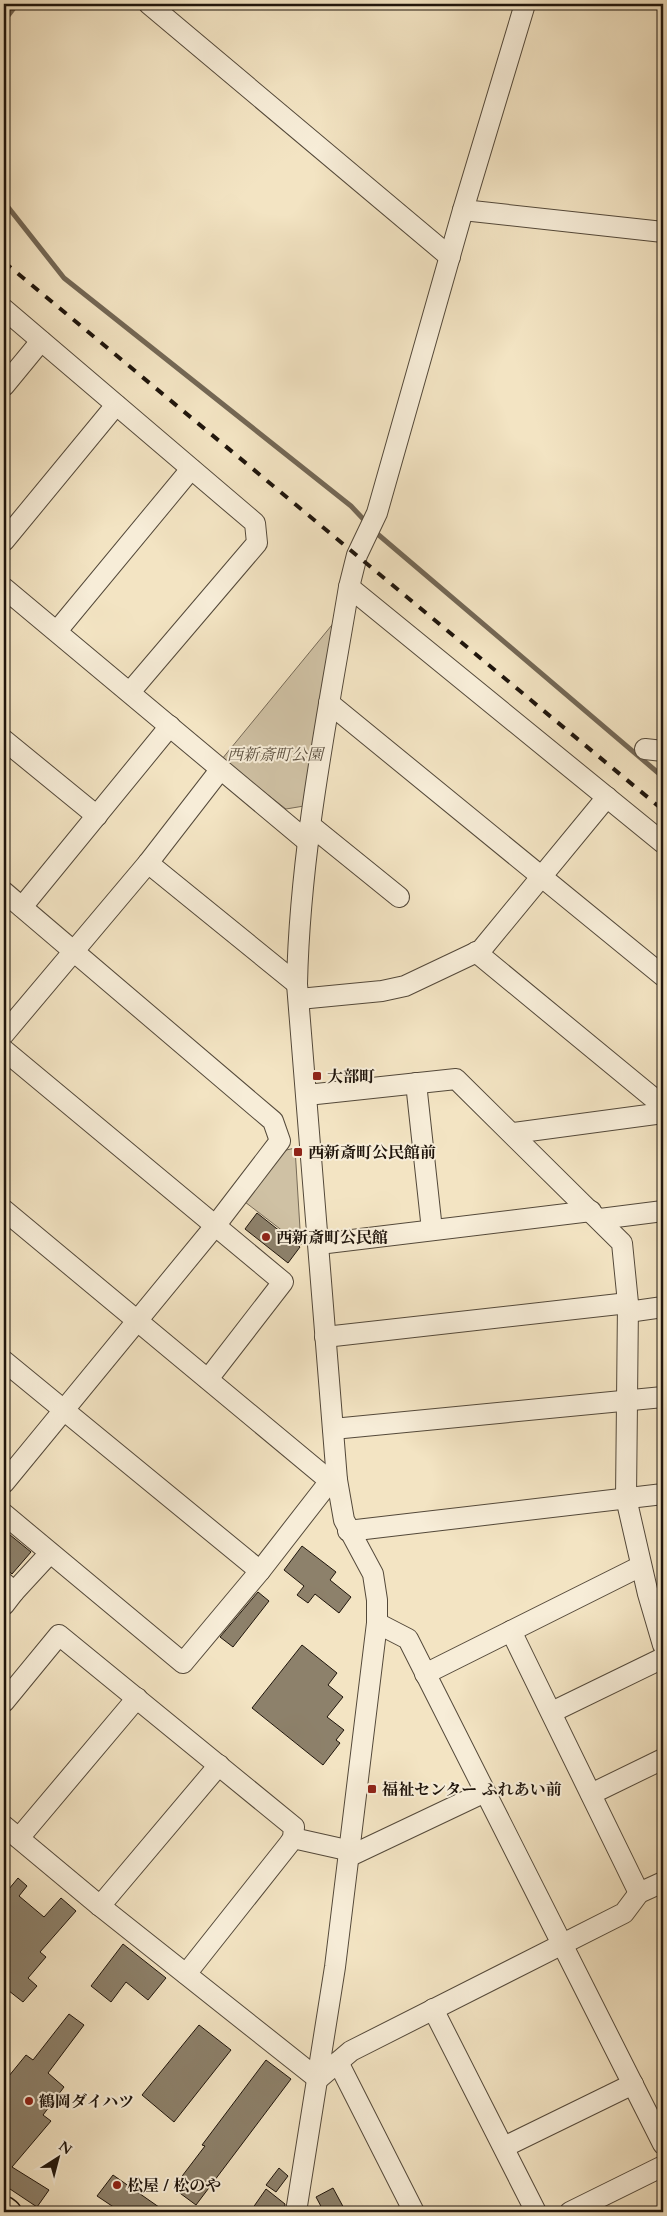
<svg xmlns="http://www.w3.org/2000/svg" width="667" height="2216" viewBox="0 0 667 2216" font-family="Cardo,'Noto Serif JP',serif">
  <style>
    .green { fill: #cfc1a4; stroke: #776b58 }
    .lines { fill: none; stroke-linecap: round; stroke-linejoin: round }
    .stream { stroke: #736755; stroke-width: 5 }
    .building { fill: #8d816b; stroke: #1f150c }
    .minor-casing { stroke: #54493a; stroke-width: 22 }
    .major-casing { stroke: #1f150c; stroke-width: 28 }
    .minor { stroke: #f7edd8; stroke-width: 20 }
    .major { stroke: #f3e4c3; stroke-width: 25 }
    .rail { stroke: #1f150c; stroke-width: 4; stroke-dasharray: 9 9; stroke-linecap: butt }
    .poi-dot { fill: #8f2418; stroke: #f7edd8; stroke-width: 2 }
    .labels { text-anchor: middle; stroke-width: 4; stroke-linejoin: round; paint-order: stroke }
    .park-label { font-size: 16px; font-style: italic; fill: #5d5141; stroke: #f7edd8 }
    .poi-label { font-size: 16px; font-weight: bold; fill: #1f150c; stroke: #f7edd8; text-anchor: start }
  </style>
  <rect width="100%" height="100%" fill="#f3e4c3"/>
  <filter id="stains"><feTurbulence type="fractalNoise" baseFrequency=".004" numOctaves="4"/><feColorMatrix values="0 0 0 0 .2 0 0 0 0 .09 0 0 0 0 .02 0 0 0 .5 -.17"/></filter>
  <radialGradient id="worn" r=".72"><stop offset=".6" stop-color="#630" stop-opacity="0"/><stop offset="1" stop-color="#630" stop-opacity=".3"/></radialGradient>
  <!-- green -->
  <g class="green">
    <path d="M336,620L304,806L286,809L222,759Z"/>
    <path d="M295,1148L301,1245L245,1202L282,1151Z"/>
  </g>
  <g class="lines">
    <!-- stream -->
    <g class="stream">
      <path d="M4,21L17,4"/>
      <path d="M4,202L64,278L351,506L367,523"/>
      <path d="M374,531L663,777"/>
    </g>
  </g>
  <!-- building -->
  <g class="building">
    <path d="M257,1213L300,1247L288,1263L245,1229Z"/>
    <path d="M4,1530L31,1552L12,1574L4,1567Z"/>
    <path d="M302,1546L336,1572L330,1580L351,1597L339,1613L315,1594L308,1603L297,1595L304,1586L284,1570Z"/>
    <path d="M258,1592L269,1601L233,1647L220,1637Z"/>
    <path d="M302,1645L337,1673L328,1685L343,1697L327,1717L344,1730L336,1740L340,1743L323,1765L252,1708Z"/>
    <path d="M18,1878L27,1886L19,1896L44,1917L61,1898L76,1911L40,1952L46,1957L28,1978L37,1986L23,2002L4,1987V1895Z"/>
    <path d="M123,1944L166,1978L148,2000L126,1982L111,2002L91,1986Z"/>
    <path d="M69,2014L84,2025L48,2073L64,2087L43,2115L51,2121L12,2167L49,2190L37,2207L4,2185V2082L26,2055L33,2060Z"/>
    <path d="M199,2025L231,2050L174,2122L142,2095Z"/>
    <path d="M266,2060L291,2079L196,2205L173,2188L205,2146L202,2145Z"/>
    <path d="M279,2168L288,2176L276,2192L266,2185Z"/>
    <path d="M113,2175L166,2212H121L97,2196Z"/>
    <path d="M333,2188L346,2212H324L316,2197Z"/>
    <path d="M266,2189L285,2204L284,2212H250Z"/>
  </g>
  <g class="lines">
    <!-- minor casing -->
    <g class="minor-casing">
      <g id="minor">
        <path d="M149,4L450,257"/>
        <path d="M463,210L663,232"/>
        <path d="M4,309L255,523L257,543L130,692"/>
        <path d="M4,386L41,341"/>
        <path d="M4,541L116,405"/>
        <path d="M349,587L663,843"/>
        <path d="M4,588L308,842"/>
        <path d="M57,631L191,469"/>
        <path d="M329,703L663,976"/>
        <path d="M4,740L97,816"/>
        <path d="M645,749L663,751"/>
        <path d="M310,825L399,897"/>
        <path d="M148,863L297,984"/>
        <path d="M4,892L273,1121L280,1141L215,1226L4,1483"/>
        <path d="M22,907L170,726"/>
        <path d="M476,952L663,1106"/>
        <path d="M299,999L382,991L405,986L481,950L607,797"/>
        <path d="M4,1034L148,863L220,770"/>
        <path d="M4,1050L283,1282L208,1379"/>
        <path d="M416,1083L432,1230"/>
        <path d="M307,1095L456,1079L622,1243L628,1303L626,1498L648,1594L663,1645"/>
        <path d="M514,1133L663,1113"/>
        <path d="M4,1210L330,1481L337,1480"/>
        <path d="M600,1219L663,1211"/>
        <path d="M319,1244L591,1211"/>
        <path d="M628,1312L663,1307"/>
        <path d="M325,1337L628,1303"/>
        <path d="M4,1361L260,1571"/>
        <path d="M333,1429L663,1397"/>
        <path d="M4,1514L183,1663L260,1571L330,1481"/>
        <path d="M348,1531L663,1494"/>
        <path d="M4,1583L14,1592L4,1605"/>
        <path d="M14,1592L50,1553"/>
        <path d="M377,1623L408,1639L663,2144"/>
        <path d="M511,1631L639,1893"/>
        <path d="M425,1674L641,1566"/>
        <path d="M4,1702L59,1635L294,1827L293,1838L289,1844L186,1974"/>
        <path d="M552,1712L663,1658"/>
        <path d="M591,1794L663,1759"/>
        <path d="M4,1826L100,1906L318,2079"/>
        <path d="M19,1838L137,1698"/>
        <path d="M293,1838L351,1851"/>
        <path d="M350,1856L485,1792"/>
        <path d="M100,1906L219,1765"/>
        <path d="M433,2009L536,2212"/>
        <path d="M338,2062L414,2212"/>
        <path d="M318,2079L351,2051L624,1913L639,1893L663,1882"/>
        <path d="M504,2147L633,2084"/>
        <path d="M296,2212L335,1967L377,1623V1600L373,1574L344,1520L337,1480L297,984C300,850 327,719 349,587L357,555L377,513L463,210L525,4"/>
        <path d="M570,2212L663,2166"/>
      </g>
    </g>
    <!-- major casing -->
    <g class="major-casing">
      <path id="major" d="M4,2209L8,2212"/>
    </g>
    <!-- minor -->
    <use href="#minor" class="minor"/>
    <!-- major -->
    <use href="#major" class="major"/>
    <!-- rail -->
    <path class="rail" d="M4,262L663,810"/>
  </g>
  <!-- markers -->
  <g class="poi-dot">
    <rect x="312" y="1071" width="10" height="10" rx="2.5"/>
    <rect x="293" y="1147" width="10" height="10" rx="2.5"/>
    <circle cx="266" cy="1237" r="5"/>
    <rect x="367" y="1784" width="10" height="10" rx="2.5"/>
    <circle cx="29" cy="2101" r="5"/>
    <circle cx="117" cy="2185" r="5"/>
  </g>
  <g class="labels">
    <!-- park labels -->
    <g class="park-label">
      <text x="275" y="760">西新斎町公園</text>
    </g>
    <!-- poi labels -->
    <g class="poi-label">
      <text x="327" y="1082">大部町</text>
      <text x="308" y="1158">西新斎町公民館前</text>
      <text x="276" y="1243">西新斎町公民館</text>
      <text x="382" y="1795">福祉センター ふれあい前</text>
      <text x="39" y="2107">鶴岡ダイハツ</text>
      <text x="127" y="2191">松屋 / 松のや</text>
    </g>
  </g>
  <!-- margin -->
  <rect width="667" height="2216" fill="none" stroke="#f3e4c3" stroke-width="20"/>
  <rect x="5" y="5" width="657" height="2206" fill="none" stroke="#1f150c" stroke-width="2.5"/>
  <rect x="10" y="10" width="647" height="2196" fill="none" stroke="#1f150c"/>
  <!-- north arrow -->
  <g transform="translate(58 2158) rotate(36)" stroke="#f7edd8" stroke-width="4" paint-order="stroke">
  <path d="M0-4L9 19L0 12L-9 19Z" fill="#1f150c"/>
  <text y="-8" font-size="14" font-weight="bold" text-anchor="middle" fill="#1f150c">N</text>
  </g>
  <rect width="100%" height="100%" filter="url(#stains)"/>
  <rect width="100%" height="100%" fill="url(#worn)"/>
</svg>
